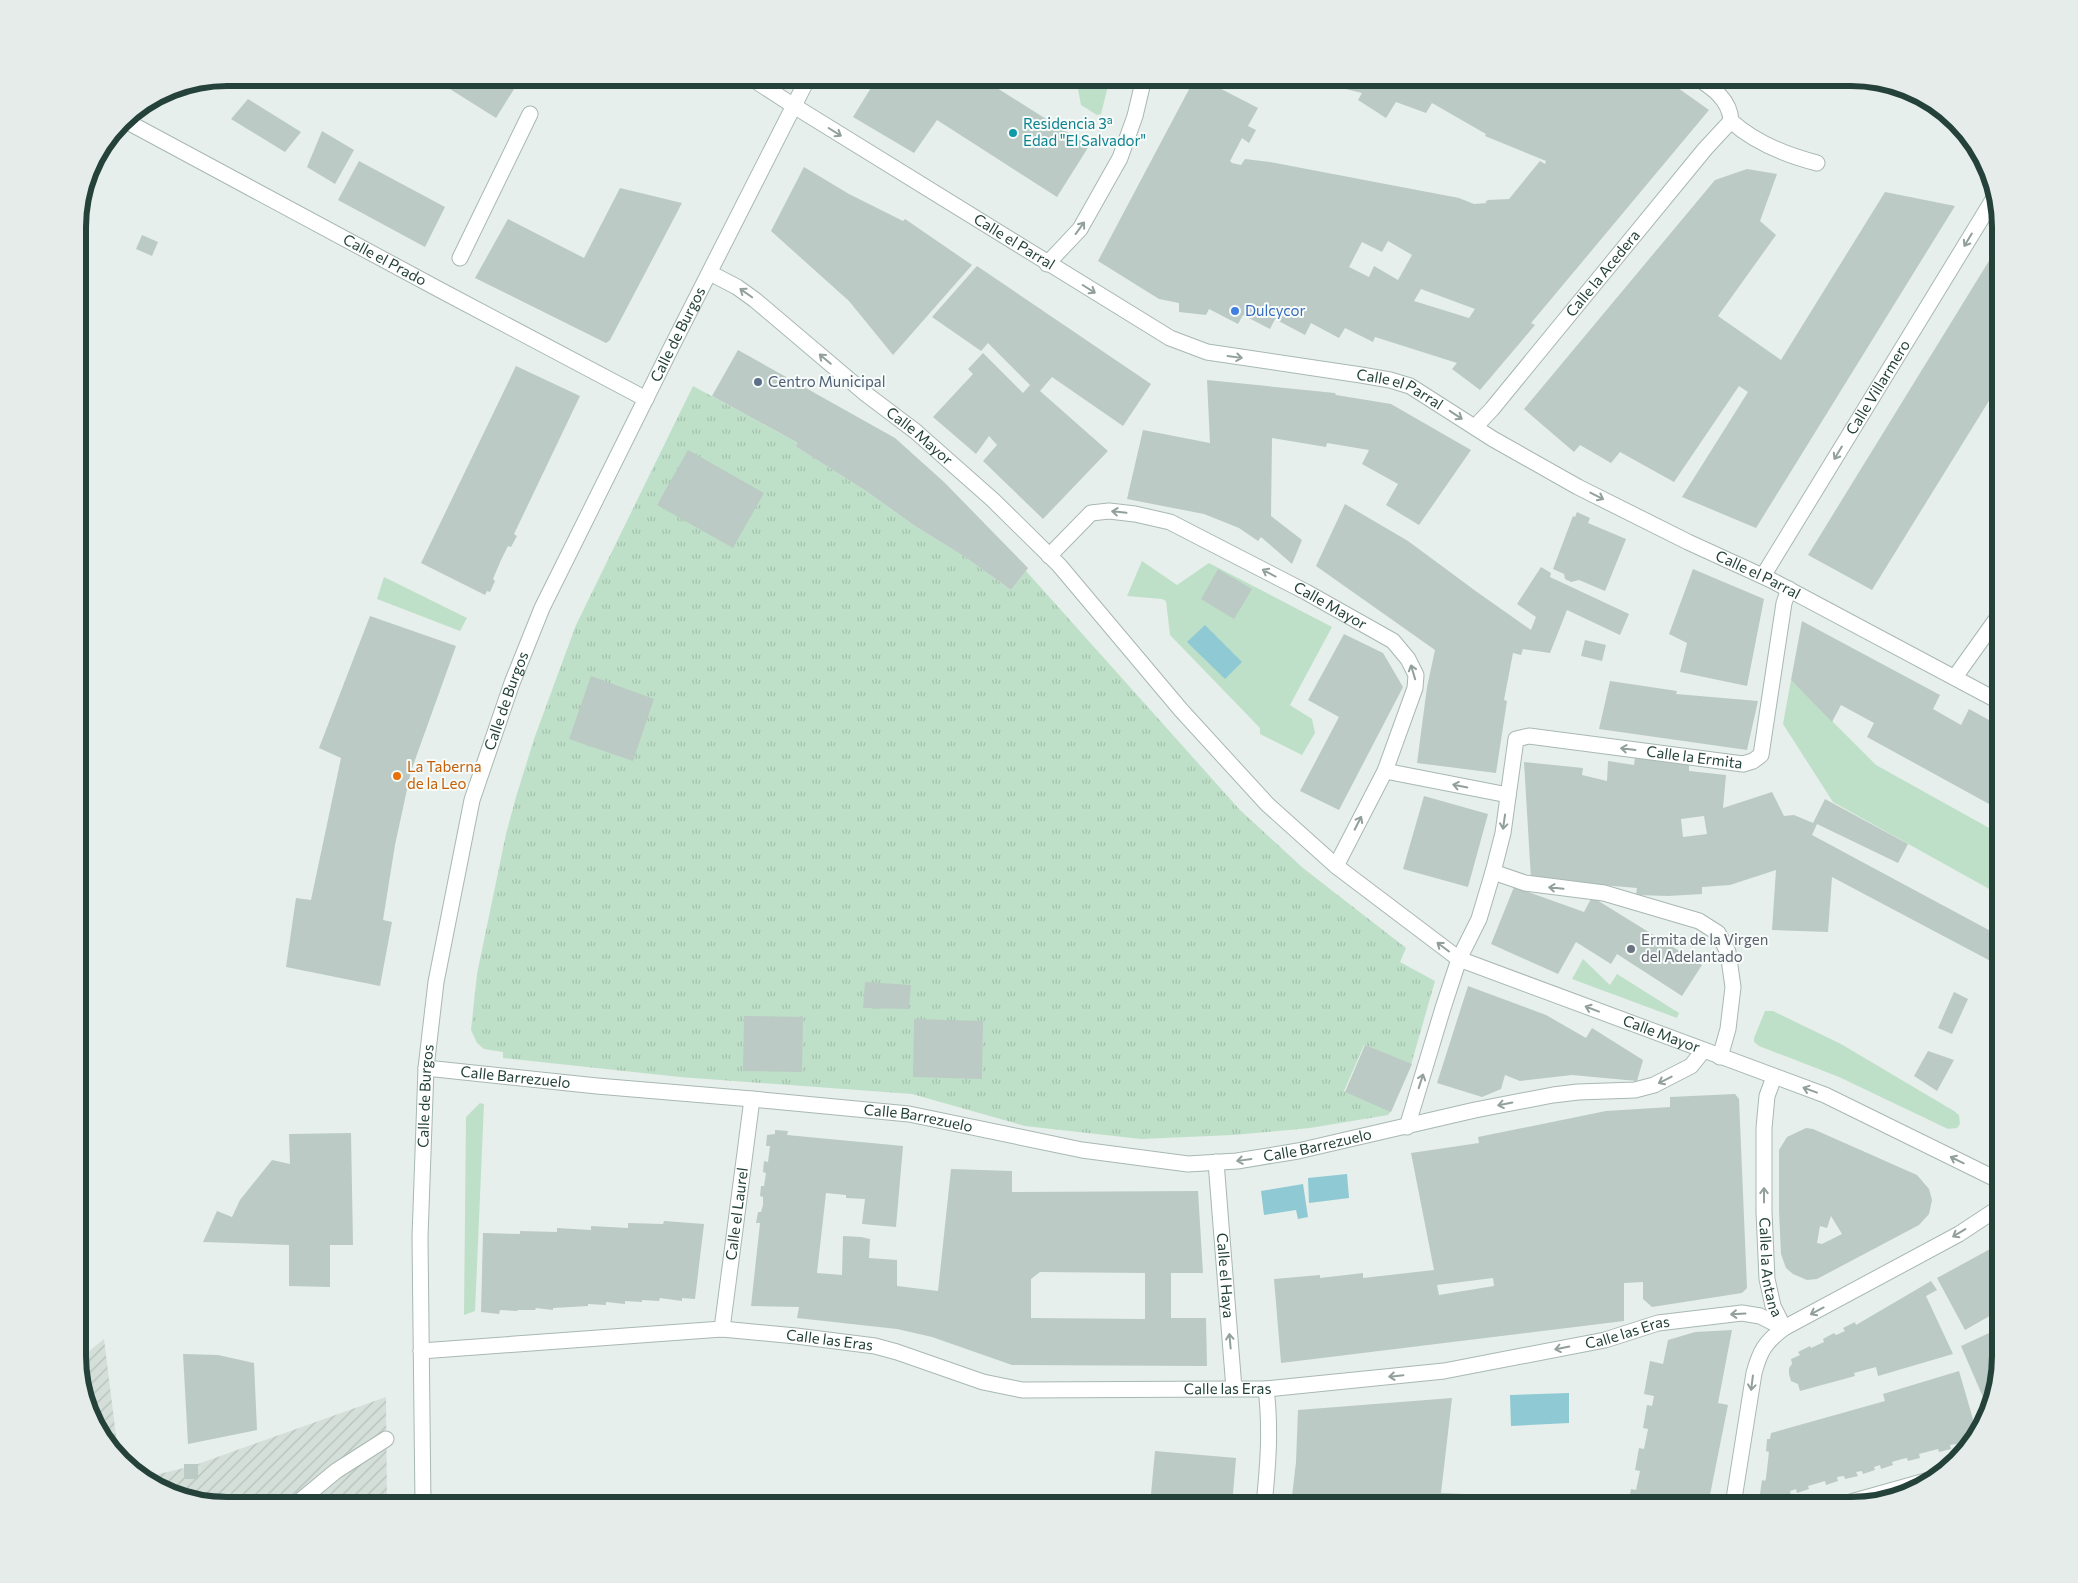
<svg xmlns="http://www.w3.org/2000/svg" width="2078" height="1583" viewBox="0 0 2078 1583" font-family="Commissioner,sans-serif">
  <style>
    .industrial { fill: url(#industrial-furrows) }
    .grass { fill: url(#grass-tufts) }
    .garden { fill: #bfe0c8 }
    .water { fill: #8ec9d4 }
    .building { fill: #bbcac4; fill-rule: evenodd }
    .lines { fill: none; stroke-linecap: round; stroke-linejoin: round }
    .service-casing { stroke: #a8b8b2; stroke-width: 17 }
    .minor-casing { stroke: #a8b8b2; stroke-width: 17 }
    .tertiary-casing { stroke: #a8b8b2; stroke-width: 17 }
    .service { stroke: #fff; stroke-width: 15 }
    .minor { stroke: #fff; stroke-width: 15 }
    .tertiary { stroke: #fff; stroke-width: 15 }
    .oneway { stroke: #92a09c }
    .culture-dot { fill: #0f9aa8; stroke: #f7fbf9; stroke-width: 2 }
    .shop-dot { fill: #3f7fe0; stroke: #f7fbf9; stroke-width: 2 }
    .service-dot { fill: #5c6f8a; stroke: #f7fbf9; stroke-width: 2 }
    .food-dot { fill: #e8710a; stroke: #f7fbf9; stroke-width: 2 }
    .worship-dot { fill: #6b7280; stroke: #f7fbf9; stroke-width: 2 }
    .labels { text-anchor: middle; stroke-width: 4; stroke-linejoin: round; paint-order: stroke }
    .culture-label { font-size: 15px; fill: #0d838f; stroke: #f7fbf9; text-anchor: start }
    .street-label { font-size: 15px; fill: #24423a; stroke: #f7fbf9 }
    .shop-label { font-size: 15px; fill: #366cbe; stroke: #f7fbf9; text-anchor: start }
    .service-label { font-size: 15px; fill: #4e5e75; stroke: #f7fbf9; text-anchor: start }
    .food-label { font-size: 15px; fill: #c56008; stroke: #f7fbf9; text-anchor: start }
    .worship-label { font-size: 15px; fill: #5b616d; stroke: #f7fbf9; text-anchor: start }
    .rim { fill: none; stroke: #24423a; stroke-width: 6 }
  </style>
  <defs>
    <pattern id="industrial-furrows" width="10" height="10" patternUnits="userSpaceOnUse" patternTransform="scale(1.25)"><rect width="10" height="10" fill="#d4dfda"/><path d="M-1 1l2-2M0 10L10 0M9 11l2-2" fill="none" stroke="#b6c1bc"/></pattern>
    <pattern id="grass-tufts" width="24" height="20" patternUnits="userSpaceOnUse" patternTransform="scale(1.25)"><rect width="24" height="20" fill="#bfe0c8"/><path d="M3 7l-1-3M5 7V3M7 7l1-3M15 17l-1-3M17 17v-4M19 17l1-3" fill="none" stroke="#a4c1ad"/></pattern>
  </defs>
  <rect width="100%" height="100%" fill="#e6efeb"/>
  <!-- industrial -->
  <g class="industrial">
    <path d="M104,1339L118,1452L93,1422L78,1365V1360Z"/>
    <path d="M386,1397L387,1505H227L179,1497L136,1474L129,1466L146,1467V1477L184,1468V1479H198V1464Z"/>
  </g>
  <!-- grass -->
  <path class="grass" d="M693,386L798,443L795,446L866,491L915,526L965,557L1011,590L1028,567L1026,571L1240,810L1303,868L1406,948L1400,962L1435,981L1411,1065L1364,1045L1344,1091L1391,1111L1388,1115L1310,1128L1233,1135L1141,1139L1025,1126L912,1094L680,1077L503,1058V1052L484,1049L477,1043L471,1030L477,974L506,834L516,797L534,739L576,625Z"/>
  <!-- garden -->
  <g class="garden">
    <path d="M1076,78H1110L1101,114L1097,115L1081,105Z"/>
    <path d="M1142,561L1177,585L1209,563L1332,627L1290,705L1312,719L1315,733L1302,755L1260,734V728L1170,635L1166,601L1162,599L1127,596Z"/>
    <path d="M384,577L467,618L460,631L377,599Z"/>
    <path d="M1791,680L1876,765L2000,834V895L1833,802L1783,724Z"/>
    <path d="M1583,959L1610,985L1617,974L1679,1013L1677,1018L1572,979Z"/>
    <path d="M1765,1011H1773L1841,1044L1954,1111L1959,1115L1960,1124L1957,1128L1948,1129L1839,1077L1759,1046L1754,1042V1038Z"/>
    <path d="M480,1103L484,1104L475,1311L464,1315L466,1117Z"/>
  </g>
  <!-- water -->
  <g class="water">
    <path d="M1205,625L1242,662L1225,679L1187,642Z"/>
    <path d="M1347,1174L1349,1198L1309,1203L1308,1178Z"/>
    <path d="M1303,1184L1308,1217L1298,1219L1296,1210L1264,1215L1261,1191Z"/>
    <path d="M1569,1393V1423L1511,1426L1510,1395Z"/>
  </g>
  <!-- building -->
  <g class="building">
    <path d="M435,78H521L496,118L434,79Z"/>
    <path d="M877,78H981L1089,146L1057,197L937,120L914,153L853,117Z"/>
    <path d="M1195,78H1200L1258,108L1248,126L1256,130L1249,143L1242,138L1230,161L1232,163L1241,165L1245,159L1270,162L1459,198L1474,204L1487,203L1485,202L1488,200L1509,199L1540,161L1545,164L1546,161L1485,136L1486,134L1432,103L1426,113L1396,102L1386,118L1358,100L1362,93L1301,78H1654L1678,88L1709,110L1542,310L1531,323L1535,325L1480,390L1452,369L1457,363L1375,337L1373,342L1345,328L1339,338L1311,323L1305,335L1275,319L1270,329L1243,315L1238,324L1209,309L1206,315L1179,312V303L1159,299L1098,261ZM1388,241L1412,255L1398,280L1374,266L1369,277L1349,267L1362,242L1382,252ZM1421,289L1475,309L1469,318L1414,301Z"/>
    <path d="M248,99L301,132L285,152L231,119Z"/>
    <path d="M322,131L354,150L335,184L307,167Z"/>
    <path d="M359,161L445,207L425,247L338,200Z"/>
    <path d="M804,167L849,194L903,221L905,219L972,265L893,355L849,301L771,231Z"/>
    <path d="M1747,169L1777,174L1760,221L1776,235L1718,316L1781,360L1885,192L1955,206L1756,528L1682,497L1748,392L1739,386L1674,482L1620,452L1611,463L1580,445L1574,452L1524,409L1715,180Z"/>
    <path d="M620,188L682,203L610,340L606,343L475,278L508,219L584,258Z"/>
    <path d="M142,235L158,242L152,256L136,249Z"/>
    <path d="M2000,243V383L1872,590L1808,555Z"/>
    <path d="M977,266L1151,384L1123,426L1052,377L1040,391L1108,451L1043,519L983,461L997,445L989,436L976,454L933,417L973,374L968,369L983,353L1023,393L1030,385L988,343L981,351L932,317Z"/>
    <path d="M738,350L895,438L944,482L1028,568L1011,590L965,557L915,526L866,491L795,446L798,443L712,396Z"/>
    <path d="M516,366L580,396L514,534L517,536L511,547L508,546L501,560L493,579L495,581L490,592L487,591L485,595L421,563Z"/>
    <path d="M1207,380L1335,393L1336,395L1391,404L1471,450L1419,525L1386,505L1398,484L1362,464L1369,450L1327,443L1326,447L1272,438L1271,516L1302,540L1292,564L1261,537L1258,541L1239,528L1204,514L1127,499L1143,430L1210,443Z"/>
    <path d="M688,450L764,493L733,548L657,505Z"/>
    <path d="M1345,504L1408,541L1477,592L1531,630L1536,617L1517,604L1541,567L1551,573L1550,577L1629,614L1620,635L1567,610L1550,653L1523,649L1521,655L1513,653L1504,700L1507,701L1496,773L1417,763L1427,687L1435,650L1316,566Z"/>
    <path d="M1577,512L1590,518L1588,523L1626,539L1605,591L1579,580L1571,582L1565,579L1564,574L1553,569L1573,516L1575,517Z"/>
    <path d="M1218,569L1252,589L1234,619L1201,599Z"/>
    <path d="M1693,569L1764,599L1747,686L1680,672L1687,643L1669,634Z"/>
    <path d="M370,616L456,646L411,771L395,845L383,920L392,922L380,986L286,967L296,898L311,900L341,758L319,748Z"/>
    <path d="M1802,621L1940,695L1933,709L1961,725L1969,709L2000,726V810L1867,737L1874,723L1841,705L1832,722L1791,680Z"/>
    <path d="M1344,634L1383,653L1403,687L1339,810L1300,791L1339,717L1308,700Z"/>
    <path d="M1585,640L1606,645L1602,661L1581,656Z"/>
    <path d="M591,676L654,699L633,761L569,739Z"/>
    <path d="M1610,681L1677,691L1676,694L1758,701L1747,750L1599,729Z"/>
    <path d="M1635,758L1689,765V771L1726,775L1723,808L1772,792L1784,816L1794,815L1813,823L1825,799L1908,844L1898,863L1817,824L1812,835L2000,936V966L1832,877L1828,932L1772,930L1776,870L1730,885L1702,887V894L1668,896L1636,895L1637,888L1531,879L1524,762L1583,768L1582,775L1607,781L1608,761L1634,765ZM1704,816L1707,834L1683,837L1681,819Z"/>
    <path d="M1424,796L1488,814L1468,887L1403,869Z"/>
    <path d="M1514,887L1584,912L1592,897L1702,965L1682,996L1617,954L1611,964L1576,942L1558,974L1491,944Z"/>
    <path d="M865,982L911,985L909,1009L863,1008Z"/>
    <path d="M1468,986L1546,1015L1586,1038L1592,1028L1643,1060L1637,1081L1572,1075L1520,1081L1505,1075L1501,1089L1482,1097L1437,1083Z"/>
    <path d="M1954,992L1968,999L1952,1034L1938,1028Z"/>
    <path d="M744,1016L803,1017L802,1072L743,1071Z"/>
    <path d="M914,1019L983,1021L982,1079L913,1077Z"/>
    <path d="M1365,1045L1412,1064L1391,1112L1345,1092Z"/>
    <path d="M1928,1051L1954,1060L1937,1091L1914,1076Z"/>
    <path d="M1735,1094L1739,1099L1747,1288L1742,1293L1652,1307L1643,1299V1282L1624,1283V1321L1281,1363L1274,1279L1320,1275V1278L1363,1273V1278L1434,1270L1411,1153L1479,1143L1478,1137L1606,1111L1670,1107V1097ZM1493,1278L1494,1286L1439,1295L1437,1285Z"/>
    <path d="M1806,1128L1813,1129L1917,1175L1929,1189L1932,1200L1929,1214L1919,1225L1817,1279L1807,1280L1793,1274L1786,1268L1781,1254L1779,1212V1150L1787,1137ZM1831,1216L1842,1234L1822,1244L1817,1243L1820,1226L1827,1228Z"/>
    <path d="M775,1130L788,1131L787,1135L903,1146L896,1227L862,1224L865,1199L846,1198V1195L826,1193L817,1273L842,1275L843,1236L861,1237L870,1239L869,1258L897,1260V1286L938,1291L951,1169L1012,1171V1192L1198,1191L1203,1273H1171V1318H1206L1207,1366L1012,1365L932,1337L897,1329L797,1318L799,1307L751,1306L760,1223H756L758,1212H761L763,1205V1197L760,1196L761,1186H764L766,1173L763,1172L764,1161L768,1162L770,1146H766L767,1135L775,1134ZM1040,1272L1145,1273V1319L1031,1318V1279Z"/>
    <path d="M351,1133L353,1245H330V1287L289,1286V1245L203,1242L217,1211L232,1217L240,1200L272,1160L290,1164L289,1134Z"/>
    <path d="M664,1221L704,1224L695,1299L682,1298V1301L660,1298L659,1301L642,1300V1302L625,1301V1304L606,1302V1305L588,1304V1306L553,1308V1310L536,1308L535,1310H518L517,1311L500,1310L499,1314L481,1312L483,1233L520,1234V1231L557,1232V1228L591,1230V1226L628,1228V1223L663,1224Z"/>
    <path d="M1992,1248L2000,1264V1310L1965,1330L1937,1278Z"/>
    <path d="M1931,1281L1937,1290L1926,1296L1953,1354L1878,1376L1876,1367L1854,1373L1855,1376L1800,1391L1798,1384L1791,1381L1789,1374V1368L1792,1364L1791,1359L1800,1355L1798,1352L1810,1346L1811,1348L1824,1342L1823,1339L1834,1333L1836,1335L1845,1331L1843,1328L1855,1322L1856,1325Z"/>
    <path d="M2000,1328V1356L1992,1404L1989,1411L1961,1346Z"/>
    <path d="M1732,1330L1718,1403L1728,1405L1708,1505H1633L1634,1501L1629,1500L1631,1489L1636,1490L1640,1471L1635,1470L1639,1448L1644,1449L1648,1429L1643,1428L1647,1405L1652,1406L1654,1396L1644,1394L1650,1361L1663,1364L1668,1340L1695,1332Z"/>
    <path d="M183,1354L218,1355L254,1363L257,1430L188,1444Z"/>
    <path d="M1959,1371L1977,1433L1974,1438L1968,1440L1969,1444L1957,1447L1956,1444L1950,1445L1951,1449L1939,1452L1938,1449L1919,1454L1920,1458L1908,1461L1907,1458L1902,1459L1892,1462L1893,1465L1881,1469L1880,1465L1874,1467L1875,1470L1863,1474L1862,1471L1856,1472L1858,1476L1845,1479L1844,1476L1837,1477L1838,1481L1826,1485L1825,1481L1808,1486L1809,1489L1797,1493L1796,1489L1790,1491L1791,1495L1778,1498L1777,1495L1763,1499V1494H1760L1762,1480L1765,1481L1766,1478L1769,1452L1766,1451L1767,1439H1770L1771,1433L1885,1401L1883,1394Z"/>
    <path d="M1452,1398L1441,1493L1465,1494L1464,1505H1291L1296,1462L1298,1410Z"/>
    <path d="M1155,1451L1236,1458L1232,1505H1150Z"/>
    <rect x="184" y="1464" width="14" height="15"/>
    <path d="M133,1471H141V1477L136,1474Z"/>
  </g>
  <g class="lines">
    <!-- service casing -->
    <g class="service-casing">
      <g id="service">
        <path d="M460,258L530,114"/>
        <path d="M295,1505L336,1471L386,1439"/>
      </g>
    </g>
    <!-- minor casing -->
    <g class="minor-casing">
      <g id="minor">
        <path id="s1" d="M751,78L794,106L1170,338L1207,352L1361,375L1390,380L1410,386L1493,439L1578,487L1688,542L1771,580L2000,702"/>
        <path d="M1697,78C1713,88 1730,100 1731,121C1755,143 1786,155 1817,163"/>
        <path id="s2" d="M124,120L442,291L646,399"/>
        <path d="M1047,264L1080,229L1120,158L1135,116L1144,78"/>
        <path id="s3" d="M710,273L737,287L755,300L866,394L915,431L993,500L1059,565L1181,710L1267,804L1336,866L1459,959L1825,1095L2000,1181"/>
        <path id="s4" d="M1475,427L1492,409L1705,149L1731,121"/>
        <path id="s5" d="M1049,556L1091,513L1109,511L1135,514L1170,522L1306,592L1393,641L1408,659L1416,675L1415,688L1385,771L1336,866"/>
        <path id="s6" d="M1763,576L1994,198"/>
        <path d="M1955,677L2000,614"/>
        <path d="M1385,771L1508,795"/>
        <path d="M1493,872L1525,883L1604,893L1699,921L1718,933L1728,952L1733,987L1728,1029L1720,1057"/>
        <path id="s7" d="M426,1068L597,1086L752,1099L909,1114L1082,1150L1188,1164L1237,1161L1298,1151L1475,1110L1553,1095L1578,1092L1635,1090L1654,1085L1691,1066L1703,1051"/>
        <path id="s8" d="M1774,1077L1767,1096L1764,1128V1212L1767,1279L1773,1306L1784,1328"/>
        <path id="s9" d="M1407,1127L1443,1008L1459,959L1479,919L1493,872L1503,833L1516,739L1529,736L1743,764L1753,761L1761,755L1784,603L1789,589"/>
        <path id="s10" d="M1216,1162L1234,1389"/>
        <path id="s11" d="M722,1329L752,1099"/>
        <path id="s12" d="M421,1351L722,1329L796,1336L875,1346L897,1352L983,1382L1022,1390L1234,1389H1266L1444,1371L1605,1340L1658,1323L1742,1313L1760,1316L1784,1328"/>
        <path d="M1264,1505C1268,1466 1271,1428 1266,1389"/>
        <path d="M1733,1505L1754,1373C1760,1351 1765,1342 1784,1328L1959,1234L2000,1207"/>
        <path d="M1840,1505L1929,1480"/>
      </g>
    </g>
    <!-- tertiary casing -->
    <g class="tertiary-casing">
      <g id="tertiary">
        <path id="s13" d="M423,1505L420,1237L426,1068L436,982L472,800L512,683L542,608L673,344L808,78"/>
      </g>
    </g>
    <!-- service -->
    <use href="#service" class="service"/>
    <!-- minor -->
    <use href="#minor" class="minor"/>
    <!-- tertiary -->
    <use href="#tertiary" class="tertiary"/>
  </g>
  <!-- one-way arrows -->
  <defs><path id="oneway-shaft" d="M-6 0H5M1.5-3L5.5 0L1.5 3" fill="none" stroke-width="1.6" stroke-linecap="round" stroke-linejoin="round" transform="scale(1.25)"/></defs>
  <g class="oneway">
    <use href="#oneway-shaft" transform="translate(835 132) rotate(32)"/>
    <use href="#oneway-shaft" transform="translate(1080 228) rotate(-54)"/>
    <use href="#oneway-shaft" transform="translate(1968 240) rotate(121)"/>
    <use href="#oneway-shaft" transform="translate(1089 289) rotate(32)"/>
    <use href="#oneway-shaft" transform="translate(746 293) rotate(-145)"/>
    <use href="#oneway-shaft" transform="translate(1235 357) rotate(8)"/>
    <use href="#oneway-shaft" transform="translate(825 359) rotate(-140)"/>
    <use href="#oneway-shaft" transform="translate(1456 415) rotate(33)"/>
    <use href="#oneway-shaft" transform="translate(1838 453) rotate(121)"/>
    <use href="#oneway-shaft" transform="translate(1597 496) rotate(27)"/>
    <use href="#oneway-shaft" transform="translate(1119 512) rotate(-174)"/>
    <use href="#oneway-shaft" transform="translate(1269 573) rotate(-152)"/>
    <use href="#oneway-shaft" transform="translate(1413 672) rotate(-107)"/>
    <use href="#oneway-shaft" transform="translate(1628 749) rotate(-173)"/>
    <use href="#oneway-shaft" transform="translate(1460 786) rotate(-169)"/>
    <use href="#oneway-shaft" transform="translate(1504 822) rotate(98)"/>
    <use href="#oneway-shaft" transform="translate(1358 823) rotate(-63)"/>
    <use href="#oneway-shaft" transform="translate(1556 888) rotate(-174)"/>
    <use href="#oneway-shaft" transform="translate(1443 947) rotate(-143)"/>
    <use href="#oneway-shaft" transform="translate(1592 1009) rotate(-159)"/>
    <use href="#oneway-shaft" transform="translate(1665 1080) rotate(153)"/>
    <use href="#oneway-shaft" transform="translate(1421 1081) rotate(-72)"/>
    <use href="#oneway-shaft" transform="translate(1810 1090) rotate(-160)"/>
    <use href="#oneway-shaft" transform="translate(1505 1104) rotate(169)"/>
    <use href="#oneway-shaft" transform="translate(1244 1160) rotate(172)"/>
    <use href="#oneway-shaft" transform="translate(1957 1160) rotate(-154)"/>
    <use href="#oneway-shaft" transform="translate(1764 1195) rotate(-90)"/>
    <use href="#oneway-shaft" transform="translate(1959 1233) rotate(149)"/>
    <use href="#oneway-shaft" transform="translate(1817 1311) rotate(152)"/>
    <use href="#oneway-shaft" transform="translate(1738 1314) rotate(177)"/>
    <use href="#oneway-shaft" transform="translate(1230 1341) rotate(-95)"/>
    <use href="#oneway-shaft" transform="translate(1562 1348) rotate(169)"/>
    <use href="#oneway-shaft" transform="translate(1396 1376) rotate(174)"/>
    <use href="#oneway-shaft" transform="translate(1752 1383) rotate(97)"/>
  </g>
  <!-- markers -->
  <circle class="culture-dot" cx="1013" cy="133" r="5"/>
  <circle class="shop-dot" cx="1235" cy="311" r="5"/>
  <circle class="service-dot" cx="758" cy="382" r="5"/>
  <circle class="food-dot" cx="397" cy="776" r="5"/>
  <circle class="worship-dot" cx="1631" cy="949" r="5"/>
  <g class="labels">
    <!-- culture labels -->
    <g class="culture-label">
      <text x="1023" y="129">Residencia 3ª<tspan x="1023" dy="17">Edad "El Salvador"</tspan></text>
    </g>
    <!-- street labels -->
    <g class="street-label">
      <text dy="5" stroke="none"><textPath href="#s1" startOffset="310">Calle el Parral</textPath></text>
      <text dy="5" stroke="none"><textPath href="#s2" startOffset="296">Calle el Prado</textPath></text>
      <text dy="5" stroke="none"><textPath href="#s4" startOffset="200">Calle la Acedera</textPath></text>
      <text dy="5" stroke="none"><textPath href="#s13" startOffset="1219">Calle de Burgos</textPath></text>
      <text dy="5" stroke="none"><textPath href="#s6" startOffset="221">Calle Villarmero</textPath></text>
      <text dy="5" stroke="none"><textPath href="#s1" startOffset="730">Calle el Parral</textPath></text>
      <text dy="5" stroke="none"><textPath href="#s3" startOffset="266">Calle Mayor</textPath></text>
      <text dy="5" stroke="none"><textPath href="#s1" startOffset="1135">Calle el Parral</textPath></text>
      <text dy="5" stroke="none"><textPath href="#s5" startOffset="321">Calle Mayor</textPath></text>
      <text dy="5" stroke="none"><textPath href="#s13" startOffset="814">Calle de Burgos</textPath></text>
      <text dy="5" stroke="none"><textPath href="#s9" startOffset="585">Calle la Ermita</textPath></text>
      <text dy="5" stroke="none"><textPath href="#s3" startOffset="1236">Calle Mayor</textPath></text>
      <text dy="5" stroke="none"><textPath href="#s7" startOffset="90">Calle Barrezuelo</textPath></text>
      <text dy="5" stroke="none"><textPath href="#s13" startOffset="409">Calle de Burgos</textPath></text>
      <text dy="5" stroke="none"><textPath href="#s7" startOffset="495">Calle Barrezuelo</textPath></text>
      <text dy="5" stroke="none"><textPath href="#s7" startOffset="900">Calle Barrezuelo</textPath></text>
      <text dy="5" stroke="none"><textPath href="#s11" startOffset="116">Calle el Laurel</textPath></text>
      <text dy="5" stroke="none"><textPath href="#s8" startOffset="192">Calle la Antana</textPath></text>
      <text dy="5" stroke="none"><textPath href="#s10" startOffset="114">Calle el Haya</textPath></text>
      <text dy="5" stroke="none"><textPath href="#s12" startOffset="1220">Calle las Eras</textPath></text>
      <text dy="5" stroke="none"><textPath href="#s12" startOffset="410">Calle las Eras</textPath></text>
      <text dy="5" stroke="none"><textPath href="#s12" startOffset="815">Calle las Eras</textPath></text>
    </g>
    <!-- shop labels -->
    <g class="shop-label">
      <text x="1245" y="316">Dulcycor</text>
    </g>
    <!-- service labels -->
    <g class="service-label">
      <text x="768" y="387">Centro Municipal</text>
    </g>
    <!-- food labels -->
    <g class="food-label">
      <text x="407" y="772">La Taberna<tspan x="407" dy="17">de la Leo</tspan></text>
    </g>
    <!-- worship labels -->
    <g class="worship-label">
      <text x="1641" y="945">Ermita de la Virgen<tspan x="1641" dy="17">del Adelantado</tspan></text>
    </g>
  </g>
  <!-- crop -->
  <path d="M0 0H2078V1583H0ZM227 86H1851A141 141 0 0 1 1992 227V1356A141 141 0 0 1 1851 1497H227A141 141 0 0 1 86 1356V227A141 141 0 0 1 227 86Z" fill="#e6ecea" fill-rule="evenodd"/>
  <path class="rim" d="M227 86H1851A141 141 0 0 1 1992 227V1356A141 141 0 0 1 1851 1497H227A141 141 0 0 1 86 1356V227A141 141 0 0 1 227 86Z"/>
</svg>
